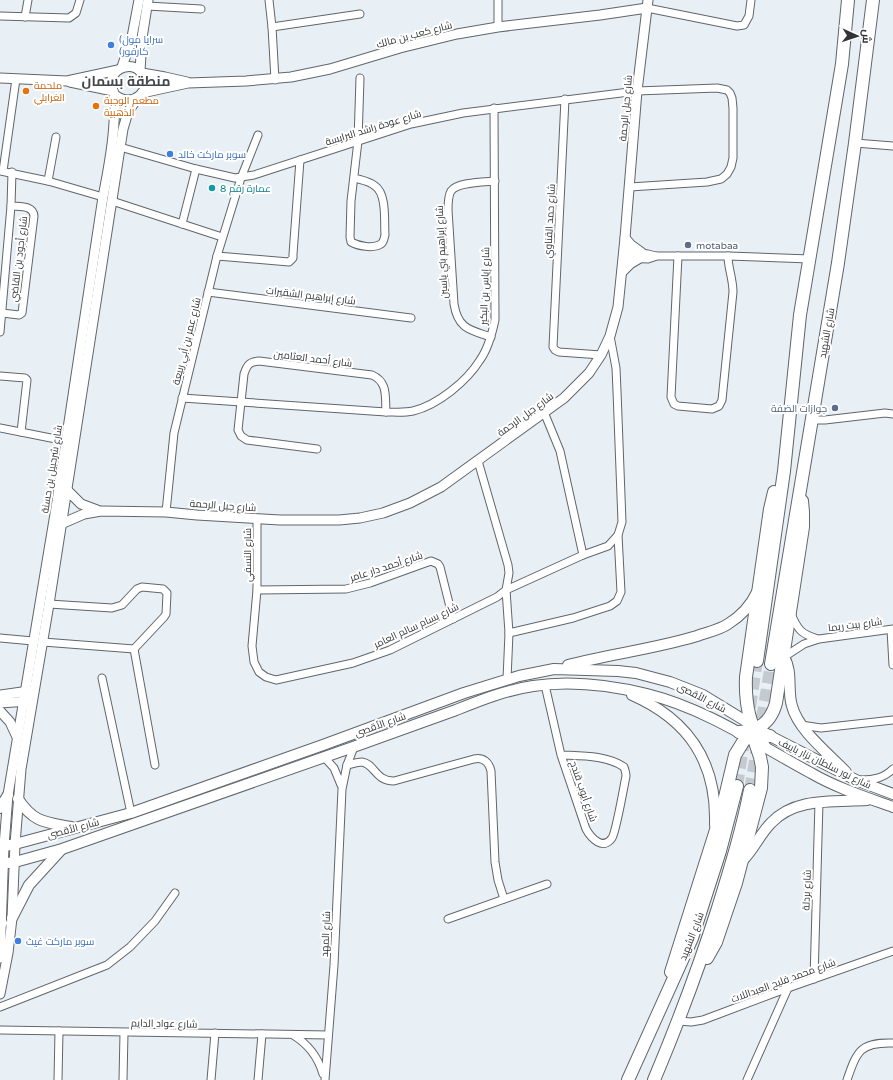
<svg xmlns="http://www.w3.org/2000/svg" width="893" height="1080" viewBox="0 0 893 1080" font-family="'Varela Round',Cairo,sans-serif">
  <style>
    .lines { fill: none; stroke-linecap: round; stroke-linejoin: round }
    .trunk-tunnel { stroke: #c4cacf; stroke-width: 12; stroke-dasharray: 12 6; stroke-linecap: butt }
    .minor-casing { stroke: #60666b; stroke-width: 9 }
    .tertiary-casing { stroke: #60666b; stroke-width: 11 }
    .secondary-casing { stroke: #60666b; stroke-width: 12 }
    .trunk-casing { stroke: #60666b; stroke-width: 14 }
    .minor { stroke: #fff; stroke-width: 7 }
    .tertiary { stroke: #fff; stroke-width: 9 }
    .secondary { stroke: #fff; stroke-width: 10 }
    .trunk { stroke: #fff; stroke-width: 12 }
    .shop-dot { fill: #3f7fe0; stroke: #fff; stroke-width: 1.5 }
    .food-dot { fill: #e8710a; stroke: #fff; stroke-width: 1.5 }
    .culture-dot { fill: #0f9aa8; stroke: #fff; stroke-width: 1.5 }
    .service-dot { fill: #5c6f8a; stroke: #fff; stroke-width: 1.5 }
    .labels { text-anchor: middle; stroke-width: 4; stroke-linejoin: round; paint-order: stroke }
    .street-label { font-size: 10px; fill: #313336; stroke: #fff }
    .shop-label { font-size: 10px; fill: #366cbe; stroke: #fff; text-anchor: start }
    .food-label { font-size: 10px; fill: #c56008; stroke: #fff; text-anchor: start }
    .culture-label { font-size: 10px; fill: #0d838f; stroke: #fff; text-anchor: start }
    .service-label { font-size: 10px; fill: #4e5e75; stroke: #fff; text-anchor: start }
    .district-label { font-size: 14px; font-weight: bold; fill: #42474b; stroke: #fff }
  </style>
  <rect width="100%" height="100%" fill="#e9f0f5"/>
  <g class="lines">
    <!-- trunk-tunnel -->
    <g class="trunk-tunnel">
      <path d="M750,707L757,661"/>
      <path d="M737,786L744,741"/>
      <path d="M750,790L771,664"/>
    </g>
    <!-- minor casing -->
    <g class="minor-casing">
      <g id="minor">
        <path d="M269,0L272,27L275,80"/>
        <path d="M498,0V27"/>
        <path d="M147,6L201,9"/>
        <path d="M647,8L737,26L744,25L749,16L751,0"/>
        <path d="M0,16L69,18L76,13L80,0"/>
        <path d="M25,17L28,0"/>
        <path d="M272,27L360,14"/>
        <path d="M565,99L553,347L555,350L559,352L601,355"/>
        <path d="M855,143L893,146"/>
        <path d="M120,147L196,169L235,178L254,175L411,124L463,113L637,91L717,88L727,90L730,93L732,98L733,108V158L731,167L727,174L721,179L707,182L630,187"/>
        <path d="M0,171L48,181L103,197"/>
        <path d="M3,171L16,79"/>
        <path d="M354,178C361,180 369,181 375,186C387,194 384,221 385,235C384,238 384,242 381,244C373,249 358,246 351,242L350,237L351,201L358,141L360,78"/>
        <path d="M48,181L56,137"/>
        <path d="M112,201L222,237"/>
        <path d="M182,224L196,169"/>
        <path d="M624,251L648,254L656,256"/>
        <path d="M217,256L289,262L293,258V254L300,160"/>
        <path d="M678,256L671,397L674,404L678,406L712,409L719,406L722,400L733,292C733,279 728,268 728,256"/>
        <path d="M624,258L648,259L657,256H728L810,259"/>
        <path d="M208,292L411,318"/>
        <path d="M2,313L19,315L22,313L34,216C33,205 20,207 11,206"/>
        <path d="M0,332L11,206L12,172"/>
        <path d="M491,337C470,330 458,329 454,304L448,210C448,204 448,196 451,191C457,182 484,182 495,181"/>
        <path d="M0,376L25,378L27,380L21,432"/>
        <path d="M182,398L386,412C395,412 404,413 413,411C438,405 467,381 480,360C488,349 492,334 495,320L494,108"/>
        <path d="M544,412L560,451L583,555"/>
        <path d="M811,420H825L885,413L893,414"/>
        <path d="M0,428L66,441"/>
        <path d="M317,449L247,440L241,436L238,430L244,374C247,365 249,362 259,361L372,375C388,382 385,396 386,412"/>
        <path d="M166,512L174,433L217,256L241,178L258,135"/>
        <path d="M257,519V590L252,646L254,662L259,672L266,677L276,680L353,663L390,650L497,597L506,590L509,573L508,565L478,461"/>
        <path d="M257,590L346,589L370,583L431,561L438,564L440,567L453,619"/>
        <path d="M791,614C798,630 801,634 818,639"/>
        <path d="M891,630L893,665"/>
        <path d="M509,633L573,618L610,606L617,601L621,592L618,535"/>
        <path d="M0,638L33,641"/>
        <path d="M43,642L134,649L164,617L166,614L167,593L163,589L142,587L137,589L122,605L112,608L49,604"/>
        <path d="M134,649L155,765"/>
        <path d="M784,657L804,644L819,639L893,629"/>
        <path d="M102,678L131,813"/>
        <path d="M507,679L509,633L506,590L583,555L608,546L618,535L622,522L617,391L616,368L610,336"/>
        <path d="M545,685L561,755L586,829C591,838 603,851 612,838C616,832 624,786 626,776C626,773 625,770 624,767C606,755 581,756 561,755"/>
        <path d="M801,725L821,728L893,720"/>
        <path d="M324,757L334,768L341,785"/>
        <path d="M347,765C352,764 357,762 362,762C375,764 375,781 394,781L474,759C483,757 489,762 491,771L495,862L498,880L504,899"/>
        <path d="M861,780C874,780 884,778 893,769"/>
        <path d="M448,919L547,884"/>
        <path d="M814,979L819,802"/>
        <path d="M0,1007L107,965L130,947L155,921L175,893"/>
        <path d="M679,1021L691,1022L703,1020L788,988L893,951"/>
        <path d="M0,1030L328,1035"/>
        <path d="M293,1035C308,1044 318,1057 323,1074"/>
        <path d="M58,1080L59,1031"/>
        <path d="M123,1080L124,1033"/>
        <path d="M211,1080L215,1033"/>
        <path d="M258,1080L262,1034"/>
        <path d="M325,1080L334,965L342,789L347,765L354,747"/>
        <path d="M747,1080L788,988"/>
        <path d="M847,1080C857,1051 860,1042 893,1043"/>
      </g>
    </g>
    <!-- tertiary casing -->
    <g class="tertiary-casing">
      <g id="tertiary">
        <path d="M122,67L132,37L139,0"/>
        <path d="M140,71L142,38L148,0"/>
        <path d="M142,73L165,77L187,82"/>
        <path d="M0,78L67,81L118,70"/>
        <path d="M70,82L113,91"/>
        <path d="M142,93L188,83L246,81L291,77L330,69L400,48L457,34L498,27L600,15L647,8"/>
        <path d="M625,238L631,245L642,253"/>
        <path d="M622,272L630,264L640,258"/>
        <path d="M66,489L81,504L97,510"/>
        <path d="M61,524L84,514L101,511L166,512L197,515L280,520H339L360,518L383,513L410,503L441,487L564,398L589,373L601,355L610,336L618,307L625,238L637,91L648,0"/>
        <path d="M0,695L29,691"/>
        <path d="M0,703L29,701"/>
        <path d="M0,711L10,722L17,737"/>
        <path d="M0,958L4,846L8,795L56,508L103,197C108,172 113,147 114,122C115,113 116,102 114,94C113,89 110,85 112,79C115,67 132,62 141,72C156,88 132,111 114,94"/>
        <path d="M0,994L8,953L12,918L15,844L21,769L49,604L123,129L128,112L138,97"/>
      </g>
    </g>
    <!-- secondary casing -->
    <g class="secondary-casing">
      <g id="secondary">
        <path d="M784,657C793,672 787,690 792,706C798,730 829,754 846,772"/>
        <path d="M568,665C610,654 654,649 697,636C708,632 719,630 728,624C741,616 751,605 757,592"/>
        <path d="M632,695C689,720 717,762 715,825"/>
        <path d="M18,799C34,823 45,822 71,827"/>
        <path d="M0,808L8,795"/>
        <path d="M0,847L15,844L131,813L323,745L464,693L519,676L554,669L618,671L636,673L670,682L703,695L770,736L856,780L893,794"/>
        <path d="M743,860C754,849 760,834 771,823C795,797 834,802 867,800"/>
        <path d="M0,864L15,862L62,849C160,815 258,781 356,746C389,734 423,722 456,710C481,700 506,690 533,686C571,680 610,685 647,694C707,709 757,744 811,773C837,788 865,797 893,807"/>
        <path d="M0,918L2,923"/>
        <path d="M12,918L29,885L61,850"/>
      </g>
    </g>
    <!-- trunk casing -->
    <g class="trunk-casing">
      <g id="trunk">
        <path d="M757,661L784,471L800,315L842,64L848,0"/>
        <path d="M771,664L838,263L855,143L873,0"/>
        <path d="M739,732C759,731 771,722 776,703L803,527V512L802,501"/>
        <path d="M764,746C749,727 745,701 746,677L770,509L774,492"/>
        <path d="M707,958L716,942L736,883L761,788L762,767L760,757L753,736"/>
        <path d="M671,972L721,814L735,755L743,742L748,736L756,734L770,736"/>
        <path d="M628,1080L692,938L720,851L737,786"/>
        <path d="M654,1080C678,1023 699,967 718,908C730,869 742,831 750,790"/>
      </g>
    </g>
    <!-- minor -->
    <use href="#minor" class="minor"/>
    <!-- tertiary -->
    <use href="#tertiary" class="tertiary"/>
    <!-- secondary -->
    <use href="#secondary" class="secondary"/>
    <!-- trunk -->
    <use href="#trunk" class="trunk"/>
  </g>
  <!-- markers -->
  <g class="shop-dot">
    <circle cx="111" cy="45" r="4"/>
    <circle cx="170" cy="154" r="4"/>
    <circle cx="18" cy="941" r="4"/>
  </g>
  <g class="food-dot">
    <circle cx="26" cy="91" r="4"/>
    <circle cx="96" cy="106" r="4"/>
  </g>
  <circle class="culture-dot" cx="212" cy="188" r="4"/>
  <g class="service-dot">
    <circle cx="688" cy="245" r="4"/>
    <circle cx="835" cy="408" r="4"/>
  </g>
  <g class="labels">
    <!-- street labels -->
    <g class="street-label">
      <text transform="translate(414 34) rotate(-15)" y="4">شارع كعب بن مالك</text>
      <text transform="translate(625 108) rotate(-85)" y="4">شارع جبل الرحمة</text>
      <text transform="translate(373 127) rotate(-17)" y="4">شارع عودة راشد البرايسة</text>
      <text transform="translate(549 221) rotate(-87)" y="4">شارع حمد القناوي</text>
      <text transform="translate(441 252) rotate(-93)" y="4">شارع إبراهيم بني ياسين</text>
      <text transform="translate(18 259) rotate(-83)" y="4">شارع أجود بن القاضي</text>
      <text transform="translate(484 286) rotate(-88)" y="4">شارع إياس بن البكير</text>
      <text transform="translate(311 295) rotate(7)" y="4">شارع إبراهيم الشقيرات</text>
      <text transform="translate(826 333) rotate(-80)" y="4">شارع الشهيد</text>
      <text transform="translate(186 341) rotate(-76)" y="4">شارع عمر بن أبي ربيعة</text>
      <text transform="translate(313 358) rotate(7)" y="4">شارع أحمد العثامين</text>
      <text transform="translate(525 414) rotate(-36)" y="4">شارع جبل الرحمة</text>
      <text transform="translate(51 469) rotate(-81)" y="4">شارع شرحبيل بن حسنة</text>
      <text transform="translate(223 505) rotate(4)" y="4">شارع جبل الرحمة</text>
      <text transform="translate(247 555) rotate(-90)" y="4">شارع النسفي</text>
      <text transform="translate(386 566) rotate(-18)" y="4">شارع أحمد دار عامر</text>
      <text transform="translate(855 624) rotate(-7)" y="4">شارع بيت ريما</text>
      <text transform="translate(416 625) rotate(-25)" y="4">شارع بسام سالم العامر</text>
      <text transform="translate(702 697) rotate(27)" y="4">شارع الأقصى</text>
      <text transform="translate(380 724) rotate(-20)" y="4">شارع الأقصى</text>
      <text transform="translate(825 763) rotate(26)" y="4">شارع نور سلطان نزار باييف</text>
      <text transform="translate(584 791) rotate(71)" y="4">شارع أيوب قندح</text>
      <text transform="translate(73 828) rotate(-15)" y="4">شارع الأقصى</text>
      <text transform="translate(806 890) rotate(-88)" y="4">شارع بردلة</text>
      <text transform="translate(325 934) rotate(-87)" y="4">شارع المهد</text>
      <text transform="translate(691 936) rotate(-69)" y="4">شارع الشهيد</text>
      <text transform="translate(783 980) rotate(-20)" y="4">شارع محمد فليح العبداللات</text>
      <text transform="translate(164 1023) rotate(1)" y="4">شارع عواد الدايم</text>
    </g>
    <!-- shop labels -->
    <g class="shop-label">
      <text x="119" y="43">(سرايا مول<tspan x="119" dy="12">(كارفور</tspan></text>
      <text x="178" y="158">سوبر ماركت خالد</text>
      <text x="26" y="945">سوبر ماركت غيث</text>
    </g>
    <!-- food labels -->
    <g class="food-label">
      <text x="34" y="89">ملحمة<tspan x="34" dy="12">الغرابلي</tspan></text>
      <text x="104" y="104">مطعم الوجبة<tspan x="104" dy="12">الذهبية</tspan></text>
    </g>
    <!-- culture labels -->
    <g class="culture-label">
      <text x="220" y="192">عمارة رقم 8</text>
    </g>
    <!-- service labels -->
    <g class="service-label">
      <text x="696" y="249">motabaa</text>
      <text x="827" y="412" text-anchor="end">جوازات الضفة</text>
    </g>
    <!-- district labels -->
    <g class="district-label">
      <text x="126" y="86">منطقة بسمان</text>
    </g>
  </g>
  <!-- north arrow -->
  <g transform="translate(857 36) rotate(93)" stroke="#ffffff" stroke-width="3" paint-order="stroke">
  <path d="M0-3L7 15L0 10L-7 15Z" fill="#313336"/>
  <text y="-6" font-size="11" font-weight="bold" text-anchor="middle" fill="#313336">ش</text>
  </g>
</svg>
